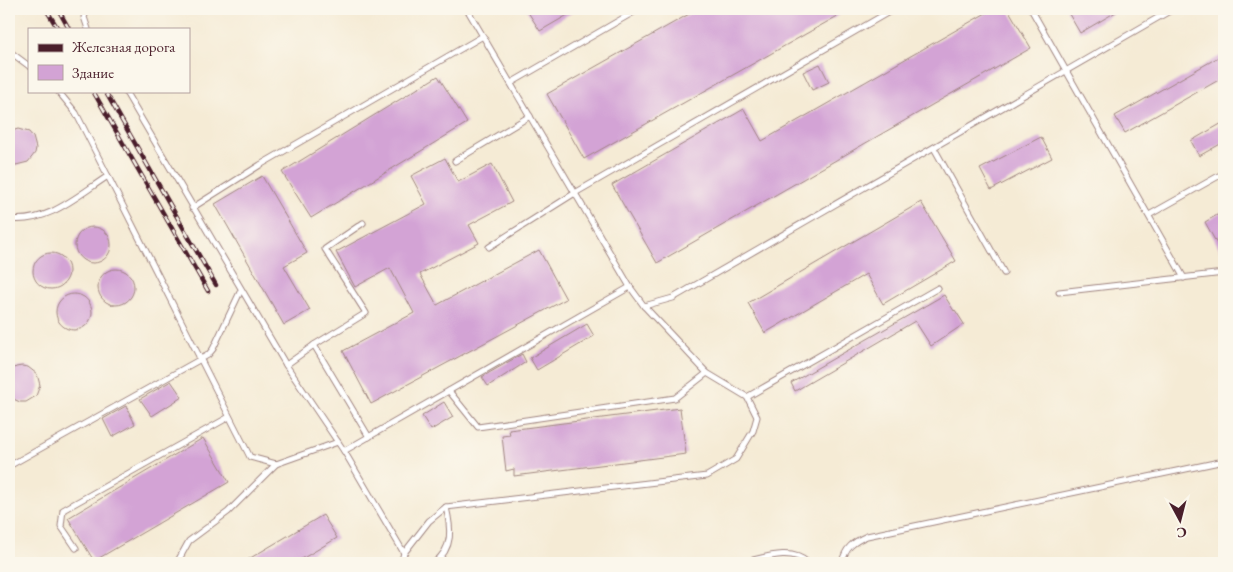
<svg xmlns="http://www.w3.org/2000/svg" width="1233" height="572" viewBox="0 0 1233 572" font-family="'EB Garamond',serif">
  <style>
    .building { fill: #d3a3d5 }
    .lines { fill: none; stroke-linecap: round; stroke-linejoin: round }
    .service-casing { stroke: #a08580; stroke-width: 7 }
    .service { stroke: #fff; stroke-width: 5 }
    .rail-casing { stroke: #4a1f2b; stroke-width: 4.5 }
    .rail { stroke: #fbf7ec; stroke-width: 2.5; stroke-dasharray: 8; stroke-linecap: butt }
  </style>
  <rect width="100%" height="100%" fill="#fbf7ec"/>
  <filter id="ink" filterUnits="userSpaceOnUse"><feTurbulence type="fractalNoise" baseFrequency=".02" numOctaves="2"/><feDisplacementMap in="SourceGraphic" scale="10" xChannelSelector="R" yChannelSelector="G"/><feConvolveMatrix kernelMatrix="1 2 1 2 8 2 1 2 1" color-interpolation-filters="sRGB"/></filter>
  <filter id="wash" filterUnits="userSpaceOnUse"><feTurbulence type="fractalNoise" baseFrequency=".0096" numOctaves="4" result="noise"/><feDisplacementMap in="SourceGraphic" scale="20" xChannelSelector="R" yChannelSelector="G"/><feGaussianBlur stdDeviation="1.12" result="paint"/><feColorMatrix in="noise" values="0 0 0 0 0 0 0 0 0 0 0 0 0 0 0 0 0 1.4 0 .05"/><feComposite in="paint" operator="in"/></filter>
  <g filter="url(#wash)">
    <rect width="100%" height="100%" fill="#f5ebd5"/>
    <g id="blocks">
      <!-- building -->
      <g class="building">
        <path d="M526,9H578L540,31Z"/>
        <path d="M698,9H850L584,159L547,94Z"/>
        <path d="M993,9H1008L1031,48L657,263L612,185L744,109L762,141Z"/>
        <path d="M1066,9H1121L1080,33Z"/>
        <path d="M1224,54V77L1125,133L1115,116Z"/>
        <path d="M820,64L829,82L812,90L803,72Z"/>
        <path d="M438,76L467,123L311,218L282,172Z"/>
        <path d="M1224,122V142L1199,156L1191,141Z"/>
        <path d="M18,129L29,132L33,137L36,148L35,153L28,162L16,165L9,163V132Z"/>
        <path d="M1041,137L1052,158L991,190L980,169Z"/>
        <path d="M445,158L458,182L492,164L512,202L469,225L479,243L420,274L437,305L539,250L566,299L371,404L343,351L414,313L390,268L355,287L336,252L426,204L411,176Z"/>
        <path d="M262,176L307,253L284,266L310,310L284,325L215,204Z"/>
        <path d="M921,202L956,261L883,304L866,274L765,333L748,303Z"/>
        <path d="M1224,211V257L1205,222Z"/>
        <circle cx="93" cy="245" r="18"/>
        <circle cx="51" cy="271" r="18"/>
        <circle cx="116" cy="287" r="18"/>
        <circle cx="74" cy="312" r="18"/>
        <path d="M944,295L954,311L955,310L964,324L931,346L915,321L795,391L791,383Z"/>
        <path d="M587,324L594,336L537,370L530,358Z"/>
        <path d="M522,354L526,362L488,386L482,377Z"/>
        <path d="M22,366L28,367L37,374L40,385L36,396L26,402H20L9,397V373L16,367Z"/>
        <path d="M171,381L182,397L152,416L140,399Z"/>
        <path d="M444,402L453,417L431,430L422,416Z"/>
        <path d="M126,406L135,424L112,437L103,419Z"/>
        <path d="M680,408L686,454L514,476V469L506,471L502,436L510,435L509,430Z"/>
        <path d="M203,438L229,482L94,561L68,518Z"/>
        <path d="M323,515L337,538L295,563H242Z"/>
      </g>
    </g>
  </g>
  <g filter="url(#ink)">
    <use href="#blocks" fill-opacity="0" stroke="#a08580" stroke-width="1"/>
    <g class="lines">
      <!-- service casing -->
      <g class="service-casing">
        <g id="service">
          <path d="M88,9L84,17L88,29"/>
          <path d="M1031,9L1184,278"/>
          <path d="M9,51L29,66"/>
          <path d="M511,83L639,9"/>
          <path d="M58,91L76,113L250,457L276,464L338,442"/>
          <path d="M125,91L286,365L344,451"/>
          <path d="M934,148L1004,273"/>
          <path d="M455,161L530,116"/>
          <path d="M192,208L260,165L483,36"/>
          <path d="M1149,215L1224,173"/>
          <path d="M9,219C47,224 77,196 108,176"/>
          <path d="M489,247L575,193L894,9"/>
          <path d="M1059,292L1224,273"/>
          <path d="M644,306L673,298L1173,9"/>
          <path d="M314,345L369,437"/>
          <path d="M286,365L314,345L366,313L325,249L363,223"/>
          <path d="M449,391L478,427L675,398L707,373"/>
          <path d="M747,397L938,288"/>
          <path d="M9,466L208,355L213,349L241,290"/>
          <path d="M76,548L61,526L63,510L229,417"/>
          <path d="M404,553L429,521L446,507L707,476L736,459L753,431L757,417L747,397L707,373L644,306L630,287L467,9"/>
          <path d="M180,563L178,561L189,541L228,512L276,464"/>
          <path d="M401,563L404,553L344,451L630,287"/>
          <path d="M434,563C454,548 451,528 446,507"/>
          <path d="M741,563C761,559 791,546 808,563"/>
          <path d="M842,563C845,548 853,542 867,536L1224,461"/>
        </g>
      </g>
      <!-- service -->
      <use href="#service" class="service"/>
      <!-- rail casing -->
      <g class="rail-casing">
        <g id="rail">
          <path d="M46,9L58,29"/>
          <path d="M58,9L69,29"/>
          <path d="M93,91L208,291"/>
          <path d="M105,91L216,285"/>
        </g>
      </g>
      <!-- rail -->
      <use href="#rail" class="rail"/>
    </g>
  </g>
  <!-- margin -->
  <rect width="1233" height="572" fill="none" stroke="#fbf7ec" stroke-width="30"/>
  <!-- legend -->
  <rect x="28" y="28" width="162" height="65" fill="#fbf7ec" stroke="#b4a19f"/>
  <rect x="38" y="44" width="25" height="8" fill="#4a1f2b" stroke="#b4a19f"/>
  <text x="72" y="52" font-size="15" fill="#4a1f2b">Железная дорога</text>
  <rect x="38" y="65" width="25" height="15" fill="#d3a3d5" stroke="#b4a19f"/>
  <text x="72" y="78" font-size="15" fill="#4a1f2b">Здание</text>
  <!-- north arrow -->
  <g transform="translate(1180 520) rotate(173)" stroke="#fbf7ec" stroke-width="4" paint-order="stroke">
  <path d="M0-4L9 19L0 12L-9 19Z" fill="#4a1f2b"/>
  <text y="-8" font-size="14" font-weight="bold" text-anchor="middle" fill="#4a1f2b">С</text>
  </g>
</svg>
